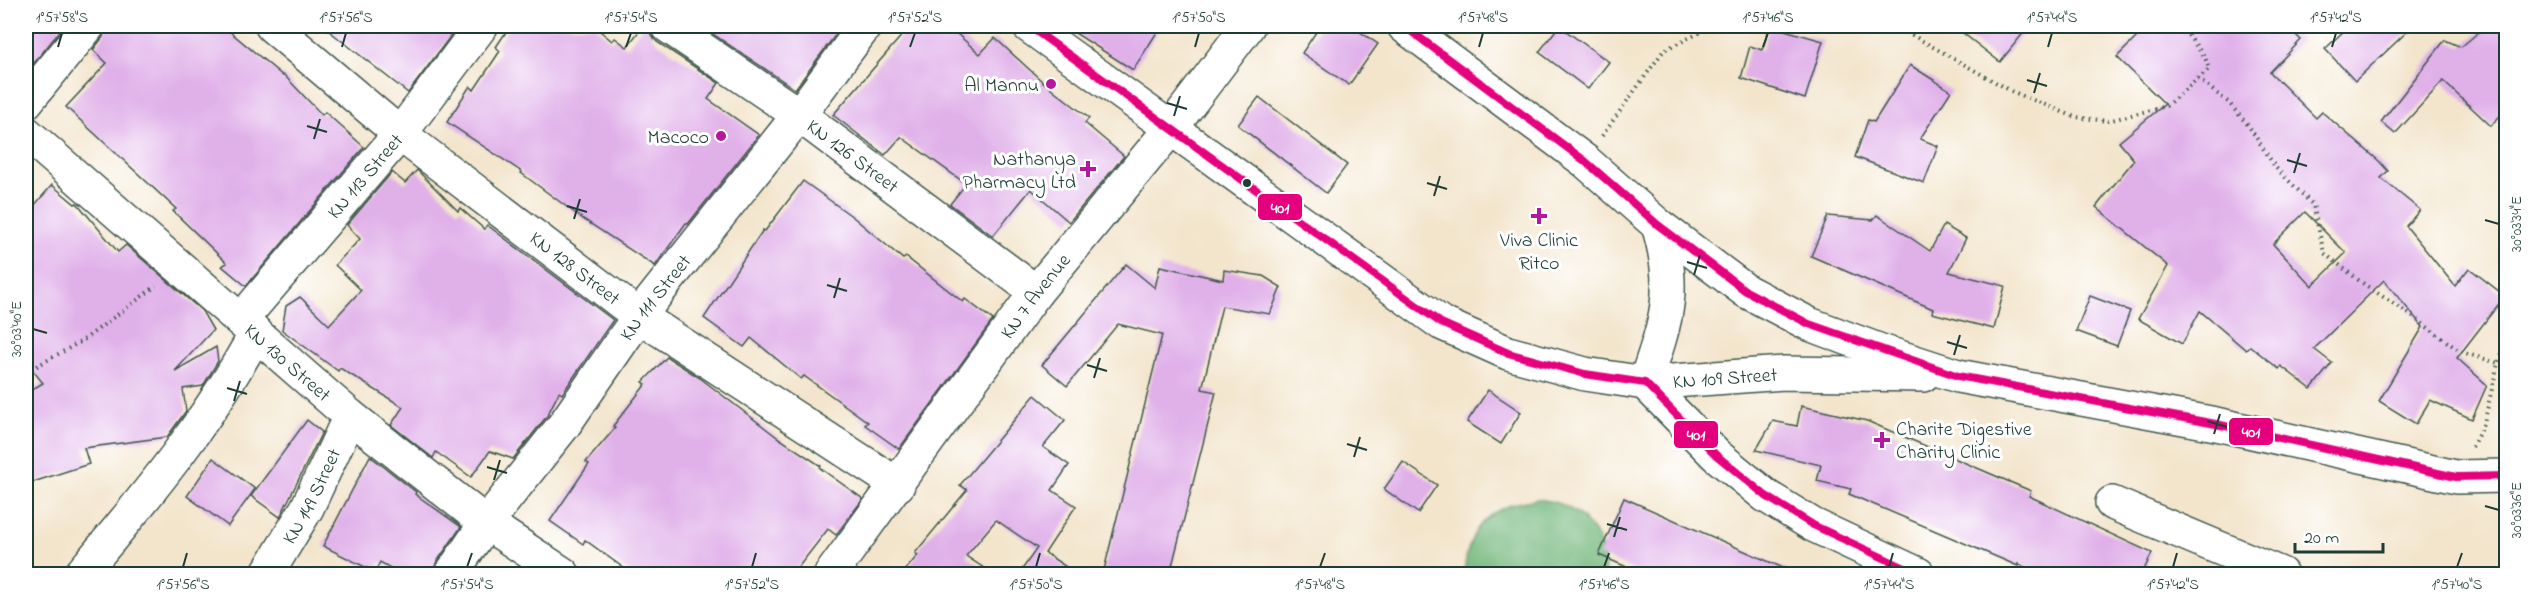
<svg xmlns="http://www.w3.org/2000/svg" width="2532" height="600" viewBox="0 0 2532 600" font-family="'Indie Flower',sans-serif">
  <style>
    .forest { fill: #74b87d; stroke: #4a7a58; stroke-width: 1.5 }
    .building { fill: #e0b0e9; fill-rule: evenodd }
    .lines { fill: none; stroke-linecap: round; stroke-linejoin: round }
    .street-casing { stroke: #3f564b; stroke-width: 36 }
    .secondary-casing { stroke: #3f564b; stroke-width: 36 }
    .path { stroke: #3f564b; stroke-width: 4; stroke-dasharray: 1.5 4.5; stroke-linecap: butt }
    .street { stroke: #fff; stroke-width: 33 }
    .secondary { stroke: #fff; stroke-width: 33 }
    .bus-1-casing { stroke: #fff; stroke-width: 12 }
    .bus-1 { stroke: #e5007d; stroke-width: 8 }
    .ticks { fill: none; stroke: #1f3d34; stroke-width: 2 }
    .poi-dot { fill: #b5179e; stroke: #fff; stroke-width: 2 }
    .bus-dot { fill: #1f3d34; stroke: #fff; stroke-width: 2 }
    .labels { text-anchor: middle; stroke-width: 6; stroke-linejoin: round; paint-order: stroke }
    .poi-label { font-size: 20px; fill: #1f3d34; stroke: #fff; text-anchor: end }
    .street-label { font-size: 20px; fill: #1f3d34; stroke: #fff }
    .line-badge { stroke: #fff; stroke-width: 2 }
    .badge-label { font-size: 16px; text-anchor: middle; font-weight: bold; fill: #fff }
    .neatline { fill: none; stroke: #1f3d34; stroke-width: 2 }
    .ticks-label { font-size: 15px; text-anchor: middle; fill: #1f3d34 }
  </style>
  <rect width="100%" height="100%" fill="#fff"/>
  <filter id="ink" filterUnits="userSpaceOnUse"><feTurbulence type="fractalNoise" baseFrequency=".0167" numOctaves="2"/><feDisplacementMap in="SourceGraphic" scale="12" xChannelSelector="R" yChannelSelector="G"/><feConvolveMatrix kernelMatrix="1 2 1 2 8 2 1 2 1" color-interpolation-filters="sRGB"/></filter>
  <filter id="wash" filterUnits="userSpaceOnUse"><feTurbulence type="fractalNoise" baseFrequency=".008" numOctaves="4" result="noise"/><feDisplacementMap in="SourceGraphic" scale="24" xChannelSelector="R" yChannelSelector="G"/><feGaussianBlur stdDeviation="1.35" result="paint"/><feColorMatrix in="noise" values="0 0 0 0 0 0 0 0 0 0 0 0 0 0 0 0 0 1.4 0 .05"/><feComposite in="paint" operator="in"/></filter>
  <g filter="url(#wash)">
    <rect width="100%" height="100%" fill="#f3e5cc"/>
    <!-- forest -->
    <path class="forest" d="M1537,499C1545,500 1553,501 1560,504C1587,514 1608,545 1604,574H1464C1468,525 1489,506 1537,499Z"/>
    <g id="blocks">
      <!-- building -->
      <g class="building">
        <path d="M26,26H64L26,73Z"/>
        <path d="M106,26H223L283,76L284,75L322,115L325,112L364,147L246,286L222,266L227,263L173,211L176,209L66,107L107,63L93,50L103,37Z"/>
        <path d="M323,26H458L408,93Z"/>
        <path d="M510,26H594L612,41L615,38L627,47L643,26H649L651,35L657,42L719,83L708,99L759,135L688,224L686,223L655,266L583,219L521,173L522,172L447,122L470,86L474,90L500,51L496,47Z"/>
        <path d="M701,26H842L795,89Z"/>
        <path d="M910,26H948L980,54L995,38L1042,81L1089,118L1085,123L1124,156L1069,222L1031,189L993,236L950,204L966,184L901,137L885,155L833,115Z"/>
        <path d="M1064,26H1161L1133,70Z"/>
        <path d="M1320,26H1351L1378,44L1349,85L1302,53Z"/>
        <path d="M1559,26L1609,62L1588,89L1539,52Z"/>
        <path d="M1770,26L1823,41L1805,99L1741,78L1750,46L1762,50Z"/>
        <path d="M1954,26H2029L2000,62Z"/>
        <path d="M2148,26H2287L2301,40L2270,72L2316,118L2322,112L2379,161L2388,171L2381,178L2420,210L2406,226L2455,286L2469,268L2505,296L2457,358L2487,385L2472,419L2430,400L2416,424L2379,401L2423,327L2384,280L2314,349L2332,363L2311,389L2281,366L2279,369L2250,346L2246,350L2200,311L2182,344L2138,319L2168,266L2096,207L2134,160L2119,142L2165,104L2117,57ZM2305,212L2346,253L2312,286L2273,244Z"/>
        <path d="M2349,26H2413L2355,81L2325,49Z"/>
        <path d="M2486,26H2506V109L2491,126L2443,81L2395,134L2381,122L2445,40L2461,47Z"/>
        <path d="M1910,65L1951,91L1920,139L1938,146L1924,183L1855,157L1868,120L1874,122Z"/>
        <path d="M1259,97L1347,165L1326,193L1238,125Z"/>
        <path d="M417,170L458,211L460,208L484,229L487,225L613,320L562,394L559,392L547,416L513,459L490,451L471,477L436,452L433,458L391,425L403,407L340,368L338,371L282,330L286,306L300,297L329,325L361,290L335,265L360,239L347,225L392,172L405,183Z"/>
        <path d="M803,181L853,217L903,259L906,257L963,302L965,299L993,320L899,449L865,425L868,422L804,376L801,379L751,338L744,347L704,318L763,230L765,231Z"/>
        <path d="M52,185L75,204L77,203L118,252L126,245L202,311L213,330L175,371L216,347L218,361L203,386L183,389L186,411L167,437L84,448L89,464L33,482L26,459V393L43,383L26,362V215Z"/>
        <path d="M1877,215L1930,251L1944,225L1966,238L1949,272L2005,286L1994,329L1932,313L1933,309L1811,256L1828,216L1873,220Z"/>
        <path d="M1126,264L1155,288L1160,266L1223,280L1224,270L1263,276L1281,287L1270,314L1222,306L1202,389L1216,392L1170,574H1103L1162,335L1118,324L1067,386L1042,365Z"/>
        <path d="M2090,296L2130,311L2117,346L2076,331Z"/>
        <path d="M667,357L700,378L777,437L821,466L820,468L863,499L836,535L828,529L793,574H632L585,540L583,544L550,521L589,464L586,462L615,428L613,426L646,384L643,382Z"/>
        <path d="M1488,390L1521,412L1501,444L1467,422Z"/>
        <path d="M1035,395L1065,420L1043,447L1069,465L1052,490L1076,506L1045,553L1077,574H1019L1037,548L996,520L966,556L993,574H902L918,555L915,553L967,490L960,485Z"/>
        <path d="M1801,406L1867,421L2031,491L2029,496L2152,553L2142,574H2040L2018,564V566L1849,494L1851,489L1817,481L1821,465L1756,450L1773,421L1797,426Z"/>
        <path d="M307,420L322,432L280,517L251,496Z"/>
        <path d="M370,456L416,492L415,494L461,527L436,563L433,574H401L380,562L375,572L323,546Z"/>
        <path d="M213,458L255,489L228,526L187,496Z"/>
        <path d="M1403,462L1437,485L1418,513L1384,489Z"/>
        <path d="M1624,498L1797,574H1643L1599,555Z"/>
      </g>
    </g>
  </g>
  <g filter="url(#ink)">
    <use href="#blocks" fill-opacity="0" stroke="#3f564b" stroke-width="1.5"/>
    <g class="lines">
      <!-- street casing -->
      <g class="street-casing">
        <g id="street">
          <path id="s1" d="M272,26L400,134L639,316L898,485"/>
          <path id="s2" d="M668,26L799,115L1036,292"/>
          <path d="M26,102L88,26"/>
          <path id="s3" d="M26,133L350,416L486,523L563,574"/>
          <path id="s4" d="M241,320L400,134L481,26"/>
          <path d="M1645,383L1716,455L1766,496L1813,525L1918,574"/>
          <path d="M2112,503L2281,574"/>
          <path d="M81,574C145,498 209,421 256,333"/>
          <path id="s5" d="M267,574L307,508L350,416"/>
          <path id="s6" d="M451,574L486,523L564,425L639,316L799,115L865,26"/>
        </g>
      </g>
      <!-- secondary casing -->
      <g class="secondary-casing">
        <g id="secondary">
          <path id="s7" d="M1029,26L1441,323L1508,353L1585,374L1645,383L1784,373L1923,375"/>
          <path d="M1404,26L1585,161L1658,225L1746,291L1809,324L1881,351L1958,376L2216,424L2456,477L2506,476"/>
          <path d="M1645,383C1666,321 1678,291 1658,225"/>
          <path id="s8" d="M831,574L1036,292L1172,127L1248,26"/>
        </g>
      </g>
      <!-- path -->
      <g class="path">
        <path d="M1896,26L2011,91L2075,117L2108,121L2166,106L2209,69L2205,57L2181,26"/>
        <path d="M2198,79L2228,102L2248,125L2276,168L2313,205L2324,253L2361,282L2419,321L2461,352L2498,363"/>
        <path d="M1602,136L1664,50L1714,26"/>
        <path d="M26,372L82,341L156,286"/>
        <path d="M2472,447L2484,423L2498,363L2506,346"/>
      </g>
      <!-- street -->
      <use href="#street" class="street"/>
      <!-- secondary -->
      <use href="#secondary" class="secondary"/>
      <!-- bus-1 casing -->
      <g class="bus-1-casing">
        <g id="bus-1">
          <path d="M1029,26L1441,323L1508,353L1585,374L1645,383L1716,455L1766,496L1813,525L1918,574"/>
          <path d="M1404,26L1585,161L1658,225L1746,291L1809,324L1958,376L2216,424L2456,477L2506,476"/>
        </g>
      </g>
      <!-- bus-1 -->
      <use href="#bus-1" class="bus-1"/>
    </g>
  </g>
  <!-- ticks -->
  <path class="ticks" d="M58,47L62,33M342,47L346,33M626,47L631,33M910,47L915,33M1195,47L1199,33M1479,47L1483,33M1763,47L1768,33M2048,47L2052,33M2332,47L2336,33M2027,80L2047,86M2034,93L2040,73M1167,103L1187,109M1174,116L1180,96M307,126L327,132M314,139L320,119M2287,160L2307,166M2294,173L2300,153M1427,183L1447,189M1434,196L1440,176M567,206L587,212M574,219L580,199M2485,220L2499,224M1687,262L1707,268M1694,275L1700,255M827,285L847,291M834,298L840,278M33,329L47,333M1947,342L1967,348M1954,355L1960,335M1087,365L1107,371M1094,378L1100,358M227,388L247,394M234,401L240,381M2207,421L2227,427M2214,434L2220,414M1347,444L1367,450M1354,457L1360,437M487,467L507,473M494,480L500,460M2485,506L2499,510M1607,524L1627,530M1614,537L1620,517M183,567L187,553M467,567L472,553M752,567L756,553M1036,567L1040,553M1320,567L1325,553M1604,567L1609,553M1889,567L1893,553M2173,567L2177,553M2457,567L2462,553"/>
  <!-- markers -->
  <g class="poi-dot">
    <circle cx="1051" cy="84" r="6"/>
    <circle cx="721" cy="136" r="6"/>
    <path d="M1085 160h6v6h6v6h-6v6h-6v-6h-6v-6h6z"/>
    <path d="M1536 207h6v6h6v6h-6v6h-6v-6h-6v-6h6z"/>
    <path d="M1879 431h6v6h6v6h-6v6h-6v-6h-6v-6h6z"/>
  </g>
  <circle class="bus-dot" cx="1247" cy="183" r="5"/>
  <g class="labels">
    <!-- poi labels -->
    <g class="poi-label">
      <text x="1039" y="91">Al Mannu</text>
      <text x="709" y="143">Macoco</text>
      <text x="1076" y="165">Nathanya<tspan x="1076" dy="23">Pharmacy Ltd</tspan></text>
      <text x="1539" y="246" text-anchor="middle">Viva Clinic<tspan x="1539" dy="23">Ritco</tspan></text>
      <text x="1896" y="435" text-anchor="start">Charite Digestive<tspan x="1896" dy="23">Charity Clinic</tspan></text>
    </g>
    <!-- street labels -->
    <g class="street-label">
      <text dy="7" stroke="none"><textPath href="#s2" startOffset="226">KN 126 Street</textPath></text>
      <text dy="7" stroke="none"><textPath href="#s4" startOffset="190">KN 113 Street</textPath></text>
      <text dy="7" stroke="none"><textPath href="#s1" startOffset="388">KN 128 Street</textPath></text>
      <text dy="7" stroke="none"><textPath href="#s8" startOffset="345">KN 7 Avenue</textPath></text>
      <text dy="7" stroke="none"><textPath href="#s6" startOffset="344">KN 111 Street</textPath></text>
      <text dy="7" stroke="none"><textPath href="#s3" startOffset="348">KN 130 Street</textPath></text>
      <text dy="7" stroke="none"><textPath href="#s7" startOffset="802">KN 109 Street</textPath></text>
      <text dy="7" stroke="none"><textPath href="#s5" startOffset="90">KN 149 Street</textPath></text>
    </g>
  </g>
  <g class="line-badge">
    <rect x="1257" y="193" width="46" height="28" rx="6" fill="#e5007d"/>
    <rect x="2228" y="417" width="46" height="29" rx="6" fill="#e5007d"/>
    <rect x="1673" y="420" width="46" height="29" rx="6" fill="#e5007d"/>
  </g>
  <g class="badge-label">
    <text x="1280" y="213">401</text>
    <text x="2251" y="437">401</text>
    <text x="1696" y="440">401</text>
  </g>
  <!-- margin -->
  <rect width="2532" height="600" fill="none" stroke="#fff" stroke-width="66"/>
  <!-- scale -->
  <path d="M2295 543v9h88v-9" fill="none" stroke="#1f3d34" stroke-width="3"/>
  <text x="2304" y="543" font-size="18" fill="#1f3d34" stroke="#ffffff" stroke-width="4.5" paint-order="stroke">20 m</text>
  <rect x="33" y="33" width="2466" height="534" class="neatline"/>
  <g class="ticks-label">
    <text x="62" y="22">1°57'58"S</text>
    <text x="346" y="22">1°57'56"S</text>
    <text x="631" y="22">1°57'54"S</text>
    <text x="915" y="22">1°57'52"S</text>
    <text x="1199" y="22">1°57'50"S</text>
    <text x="1483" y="22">1°57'48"S</text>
    <text x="1768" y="22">1°57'46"S</text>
    <text x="2052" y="22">1°57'44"S</text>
    <text x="2336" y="22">1°57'42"S</text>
    <text transform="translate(2516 224) rotate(-90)" y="5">30°03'34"E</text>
    <text transform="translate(16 329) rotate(-90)" y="5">30°03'40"E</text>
    <text transform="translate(2516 510) rotate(-90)" y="5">30°03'36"E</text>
    <text x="183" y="589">1°57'56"S</text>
    <text x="467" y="589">1°57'54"S</text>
    <text x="752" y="589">1°57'52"S</text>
    <text x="1036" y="589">1°57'50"S</text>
    <text x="1320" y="589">1°57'48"S</text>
    <text x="1604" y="589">1°57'46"S</text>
    <text x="1889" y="589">1°57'44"S</text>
    <text x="2173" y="589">1°57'42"S</text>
    <text x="2457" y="589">1°57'40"S</text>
  </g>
</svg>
